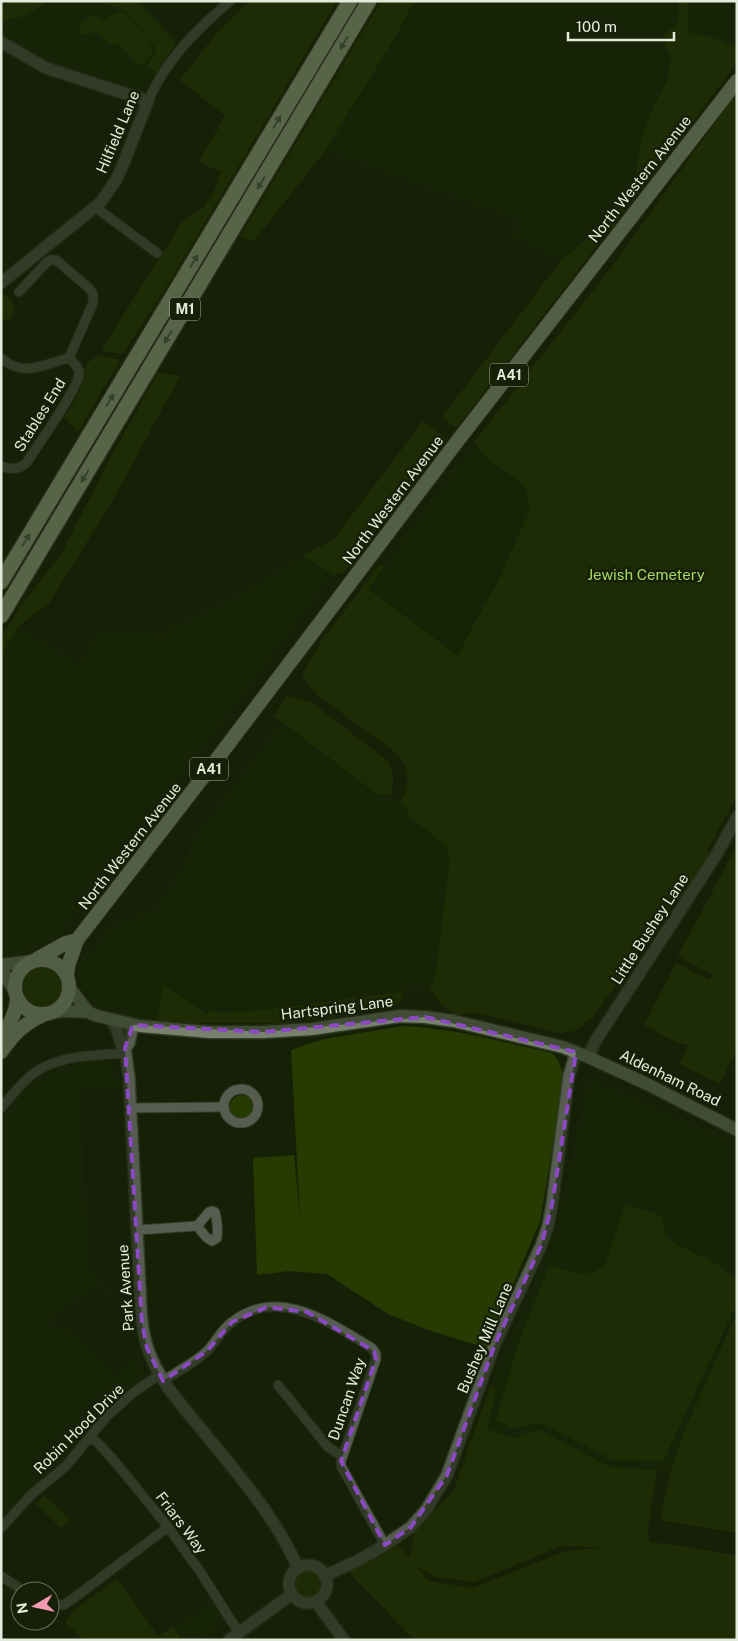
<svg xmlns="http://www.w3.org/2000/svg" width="738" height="1641" viewBox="0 0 738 1641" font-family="'Public Sans',sans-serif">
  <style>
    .built { fill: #1a2707 }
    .green { fill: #263b02; fill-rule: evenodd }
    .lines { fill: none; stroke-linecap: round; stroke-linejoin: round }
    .minor-casing { stroke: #323c25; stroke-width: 11 }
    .tertiary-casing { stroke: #323c25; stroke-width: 14 }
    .secondary-casing { stroke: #323c25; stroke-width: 15 }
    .trunk-casing { stroke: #323c25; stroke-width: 16 }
    .motorway-casing { stroke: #323c25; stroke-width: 18 }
    .minor { stroke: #565c50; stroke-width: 9 }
    .tertiary { stroke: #565c50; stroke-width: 11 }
    .secondary { stroke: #77816d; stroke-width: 12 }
    .trunk { stroke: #9caa8e; stroke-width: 14 }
    .motorway { stroke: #a8b798; stroke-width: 15 }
    .oneway { fill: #5e6c50 }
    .marked { fill: none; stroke: #8b49c3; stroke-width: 4; stroke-dasharray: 10 6; stroke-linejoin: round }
    .labels { text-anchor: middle; stroke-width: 5; stroke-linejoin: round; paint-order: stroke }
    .shield { fill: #152007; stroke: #a6ae9c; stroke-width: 1 }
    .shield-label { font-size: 14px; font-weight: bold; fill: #e4ebdc }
    .street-label { font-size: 15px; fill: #e4ebdc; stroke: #152007 }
    .park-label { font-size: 15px; fill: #a8d965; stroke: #152007 }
  </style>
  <rect width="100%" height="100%" fill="#152007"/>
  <!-- built -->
  <g class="built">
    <path d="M1,1H143L154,12L179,44L150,97L46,64L1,35Z"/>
    <path d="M414,1H600L604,3V1H678L679,10L678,22L664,35L665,45L671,56L668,80L654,105L642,136L636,174L596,230L560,262L512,239L516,221L324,152L396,36Z"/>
    <path d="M688,1H737V48L717,39L688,32Z"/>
    <path d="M474,442L489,460L522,483L527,492L530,510L498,581L474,624L458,656L368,589L385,566L405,533Z"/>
    <path d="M303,555L334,575L189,771L59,939L6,960L1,958V656L19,626L79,662L96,631L165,633L167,628L228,598Z"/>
    <path d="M281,721L377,794L390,795L400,802L408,810V816L445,845L450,856L435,980L429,988L254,1011L206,1014L164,984L156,1024L95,1010L79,998V962L112,924L154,908L182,867L190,843L199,828Z"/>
    <path d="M93,1061H112L118,1074L120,1089L80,1091L90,1264L103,1286L130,1285V1294H103L95,1289L51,1320L59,1327L72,1330L116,1374L128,1362L138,1348L144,1369L142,1380L101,1416L81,1441L63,1460L33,1487L1,1522V1118L16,1098L29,1085L40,1076L53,1070L69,1065Z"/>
    <path d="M588,1076L737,1142V1533L660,1520L670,1471L610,1467L540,1430L513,1438L486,1428L496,1391L491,1383L555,1232Z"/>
    <path d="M209,1602L215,1603L225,1622L201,1640H184L174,1627Z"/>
  </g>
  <!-- green -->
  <g class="green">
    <path d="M1,1H47C34,12 19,20 1,20Z"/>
    <path d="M97,1H137L159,24L175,45L157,73L147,66L157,51L150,40L153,53L145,62L137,65L128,54L118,44L108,43L97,32L80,35L79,24L94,14L102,21L115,13L124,12L150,39L127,12Z"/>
    <path d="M250,1H337L168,284L123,354L103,351V347L183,221L204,207L214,191L221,172L199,162L225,116L180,80L216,34Z"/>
    <path d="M381,1H414L396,36L324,152L254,241L240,237Z"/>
    <path d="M678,1H688V32L717,39L737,48V62L677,144L609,232L600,225L636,174L642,136L654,105L668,80L671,56L665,45L664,35L678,22L679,10Z"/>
    <path d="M737,92V796L708,849L709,856L681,900L674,903L593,1017L575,1031L560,1033L472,1012L457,1016L441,1004L429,988L435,980L450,856L445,845L408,816V810L400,802C411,786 409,770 399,755L316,694L302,676L322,640L377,568L381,565L385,566L368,589L458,656L474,624L498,581L530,510L527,492L522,483L489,460L474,442L613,265Z"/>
    <path d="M596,230L603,238L456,428L442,417L560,262Z"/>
    <path d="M6,295C16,301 16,311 10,319L1,320V297Z"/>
    <path d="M98,356L120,360L78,432L64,417C69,409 76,401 79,392C86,377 79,364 98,356Z"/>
    <path d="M158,373L180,376L110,505L49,603L19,626L1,656V637L23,603L60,556L112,455Z"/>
    <path d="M423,421L447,439L344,572L334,575L303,555L334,539Z"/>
    <path d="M287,696L311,702L388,761C394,773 395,782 390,795L377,794L274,716Z"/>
    <path d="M737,845V1049L720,1084L680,1064L688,1045L678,1043L644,1025L676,963L709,980L713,975L678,956Z"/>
    <circle cx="42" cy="987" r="21"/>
    <path d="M163,984L206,1014L213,1010L217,1013L254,1011L401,992L402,997L400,1001L395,1005L353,1011L336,1017L279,1023H181L157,1020Z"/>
    <path d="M403,1026C453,1028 503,1042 552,1053L558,1060L564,1077L540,1222L486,1348L431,1331L388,1314L327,1274L289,1271L257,1275L253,1158L294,1155L300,1218L291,1050L324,1039Z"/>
    <circle cx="242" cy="1107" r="12"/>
    <path d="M625,1204L662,1216C663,1222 663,1231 666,1236C675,1248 705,1255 718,1265C725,1270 728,1275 737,1278V1303L663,1461L613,1460L541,1423L512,1428L496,1420L519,1342L549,1265L577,1274L596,1272L606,1262Z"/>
    <path d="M734,1319H737V1533L660,1520L671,1471L683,1435Z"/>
    <path d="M491,1383L496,1391L487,1429L513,1438L540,1430L610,1467L657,1470L648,1528L649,1542L683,1546L737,1556V1640H414L348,1571L369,1562L397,1544L410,1558L414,1533L454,1490ZM561,1546L603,1547L563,1552L473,1588L429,1581L415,1565L434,1577L474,1582Z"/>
    <path d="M44,1496L71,1520L61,1528L36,1504Z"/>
    <circle cx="308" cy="1585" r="14"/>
    <path d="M117,1579L158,1636L173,1627L182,1640H84L65,1622L74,1610Z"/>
  </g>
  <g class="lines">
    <!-- minor casing -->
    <g class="minor-casing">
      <g id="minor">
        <path d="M148,101C166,60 196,30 230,1"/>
        <path d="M95,207L157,253"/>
        <path d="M1,358C23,378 45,364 69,358L93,303V294L89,288L56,260H50L47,262L19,292"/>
        <path d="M1,466C11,469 19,471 27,462C36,448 79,387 79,374C80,368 73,362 69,358"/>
        <circle cx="241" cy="1106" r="17"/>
        <path d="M1,1108C10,1097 19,1086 30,1076C56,1054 94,1056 126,1053"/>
        <path d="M131,1108L224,1107"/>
        <path d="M212,1211L215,1212C217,1220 218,1230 217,1238L212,1241L206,1237L197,1226L209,1212Z"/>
        <path d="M137,1230L197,1226"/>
        <path d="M163,1381C176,1372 196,1362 207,1351C216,1342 221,1330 232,1322C279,1285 331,1324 372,1348L376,1354V1359L341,1461V1466L385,1545"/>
        <path d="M278,1385L328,1447L342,1456"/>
        <path d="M90,1437L99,1444L117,1464L168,1527L201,1573L239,1633"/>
        <path d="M1,1528L31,1495L66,1466L106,1417L134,1392L159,1375"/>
        <path d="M1,1576L24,1591"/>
        <path d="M50,1605H63L70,1601L168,1527"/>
      </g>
    </g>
    <!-- tertiary casing -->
    <g class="tertiary-casing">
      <g id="tertiary">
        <path d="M1,42L46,68L148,101L122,167L116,180L100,203L1,283"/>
        <path d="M110,1019L116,1027L121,1044L125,1048L129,1078L140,1288C141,1309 141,1329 148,1349C158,1379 178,1401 198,1425C234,1470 275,1515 298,1568"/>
        <path d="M125,1048L129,1043L133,1025"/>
        <path d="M588,1057L596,1040L680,911L718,852L737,817"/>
        <circle cx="308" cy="1584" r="19"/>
        <path d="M324,1576L359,1560L385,1545L411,1527L426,1510L447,1475L495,1344L541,1246L548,1226L552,1205L569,1076L576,1052"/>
        <path d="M316,1602L344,1640"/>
        <path d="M229,1640L292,1594"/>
      </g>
    </g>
    <!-- secondary casing -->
    <g class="secondary-casing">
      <g id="secondary">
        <path d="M1,965L32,961"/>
        <path d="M1,968L14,991"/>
        <path d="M69,987L88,1012"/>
        <path d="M51,1013L64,1011L88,1012L97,1016L140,1026L210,1032H263L312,1029L400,1016L425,1017L454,1021L563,1047L588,1057L647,1084L737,1130"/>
      </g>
    </g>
    <!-- trunk casing -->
    <g class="trunk-casing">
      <g id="trunk">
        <path d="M37,959L66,943L77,940"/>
        <circle cx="42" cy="987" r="27"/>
        <path d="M67,976L68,966L77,940L214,763L459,439L737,81"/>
        <path d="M1,1037C9,1025 16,1014 17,999"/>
        <path d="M1,1052C14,1034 23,1024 43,1015"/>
      </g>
    </g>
    <!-- motorway casing -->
    <g class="motorway-casing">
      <g id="motorway">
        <path d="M1,582L350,1"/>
        <path d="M1,616L369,1"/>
      </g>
    </g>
    <!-- minor -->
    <use href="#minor" class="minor"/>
    <!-- tertiary -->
    <use href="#tertiary" class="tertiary"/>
    <!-- secondary -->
    <use href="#secondary" class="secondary"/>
    <!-- trunk -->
    <use href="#trunk" class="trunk"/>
    <!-- motorway -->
    <use href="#motorway" class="motorway"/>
  </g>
  <!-- one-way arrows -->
  <defs><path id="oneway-solid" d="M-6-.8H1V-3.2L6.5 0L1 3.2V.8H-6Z" transform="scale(1.25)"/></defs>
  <g class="oneway">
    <use href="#oneway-solid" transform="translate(344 43) rotate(121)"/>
    <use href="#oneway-solid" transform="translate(277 122) rotate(-59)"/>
    <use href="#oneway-solid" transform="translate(261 183) rotate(121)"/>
    <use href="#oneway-solid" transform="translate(194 261) rotate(-59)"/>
    <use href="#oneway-solid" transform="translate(168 337) rotate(121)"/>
    <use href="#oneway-solid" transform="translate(110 400) rotate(-59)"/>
    <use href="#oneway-solid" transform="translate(85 476) rotate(121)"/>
    <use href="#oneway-solid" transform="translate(26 540) rotate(-59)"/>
  </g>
  <!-- marked area -->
  <path d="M0 0H738V1641H0ZM425,1017L576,1052L552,1205L541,1246L495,1344L447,1475L411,1527L385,1545L341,1461L376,1359L374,1351L307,1312L267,1307L232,1322L207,1351L163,1381L147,1348L142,1323L125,1048L133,1025L263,1032Z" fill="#152007" fill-opacity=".55" fill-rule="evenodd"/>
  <path class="marked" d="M425,1017L576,1052L552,1205L541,1246L495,1344L447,1475L411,1527L385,1545L341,1461L376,1359L374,1351L307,1312L267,1307L232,1322L207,1351L163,1381L147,1348L142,1323L125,1048L133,1025L263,1032Z"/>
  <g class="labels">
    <!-- shield labels -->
    <g class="shield">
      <rect x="170" y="297.5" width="30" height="23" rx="4"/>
      <rect x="490" y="363.5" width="38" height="23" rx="4"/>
      <rect x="190" y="757.5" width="38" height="23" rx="4"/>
    </g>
    <g class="shield-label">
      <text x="185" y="314">M1</text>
      <text x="509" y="380">A41</text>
      <text x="209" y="774">A41</text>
    </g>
    <!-- street labels -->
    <g class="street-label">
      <text transform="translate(118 132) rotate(-67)" y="5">Hilfield Lane</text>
      <text transform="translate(640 179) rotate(-52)" y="5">North Western Avenue</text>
      <text transform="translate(40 415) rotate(-58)" y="5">Stables End</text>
      <text transform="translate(393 500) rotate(-53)" y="5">North Western Avenue</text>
      <text transform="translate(130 846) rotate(-52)" y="5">North Western Avenue</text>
      <text transform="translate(650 929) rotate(-57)" y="5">Little Bushey Lane</text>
      <text transform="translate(337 1008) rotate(-7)" y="5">Hartspring Lane</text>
      <text transform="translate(670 1078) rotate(26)" y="5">Aldenham Road</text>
      <text transform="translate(126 1288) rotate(-94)" y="5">Park Avenue</text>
      <text transform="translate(485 1338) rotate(-67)" y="5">Bushey Mill Lane</text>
      <text transform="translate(347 1399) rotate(-71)" y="5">Duncan Way</text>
      <text transform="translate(79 1429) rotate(-45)" y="5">Robin Hood Drive</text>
      <text transform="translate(181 1523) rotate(53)" y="5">Friars Way</text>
    </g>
    <!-- park labels -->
    <g class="park-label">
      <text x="646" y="580">Jewish Cemetery</text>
    </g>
  </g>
  <!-- border -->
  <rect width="738" height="1641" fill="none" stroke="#e4ebdc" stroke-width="5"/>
  <!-- north arrow -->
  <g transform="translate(35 1606) rotate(261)"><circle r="24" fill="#152007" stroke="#68715c"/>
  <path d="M0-4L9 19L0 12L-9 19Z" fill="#f19ab3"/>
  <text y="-8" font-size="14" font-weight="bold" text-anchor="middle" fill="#e4ebdc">N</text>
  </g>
  <!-- scale -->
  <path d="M568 32v8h106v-8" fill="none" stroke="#e4ebdc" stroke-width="2.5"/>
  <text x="576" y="32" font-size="15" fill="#e4ebdc" stroke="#152007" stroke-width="4" paint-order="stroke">100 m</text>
</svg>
